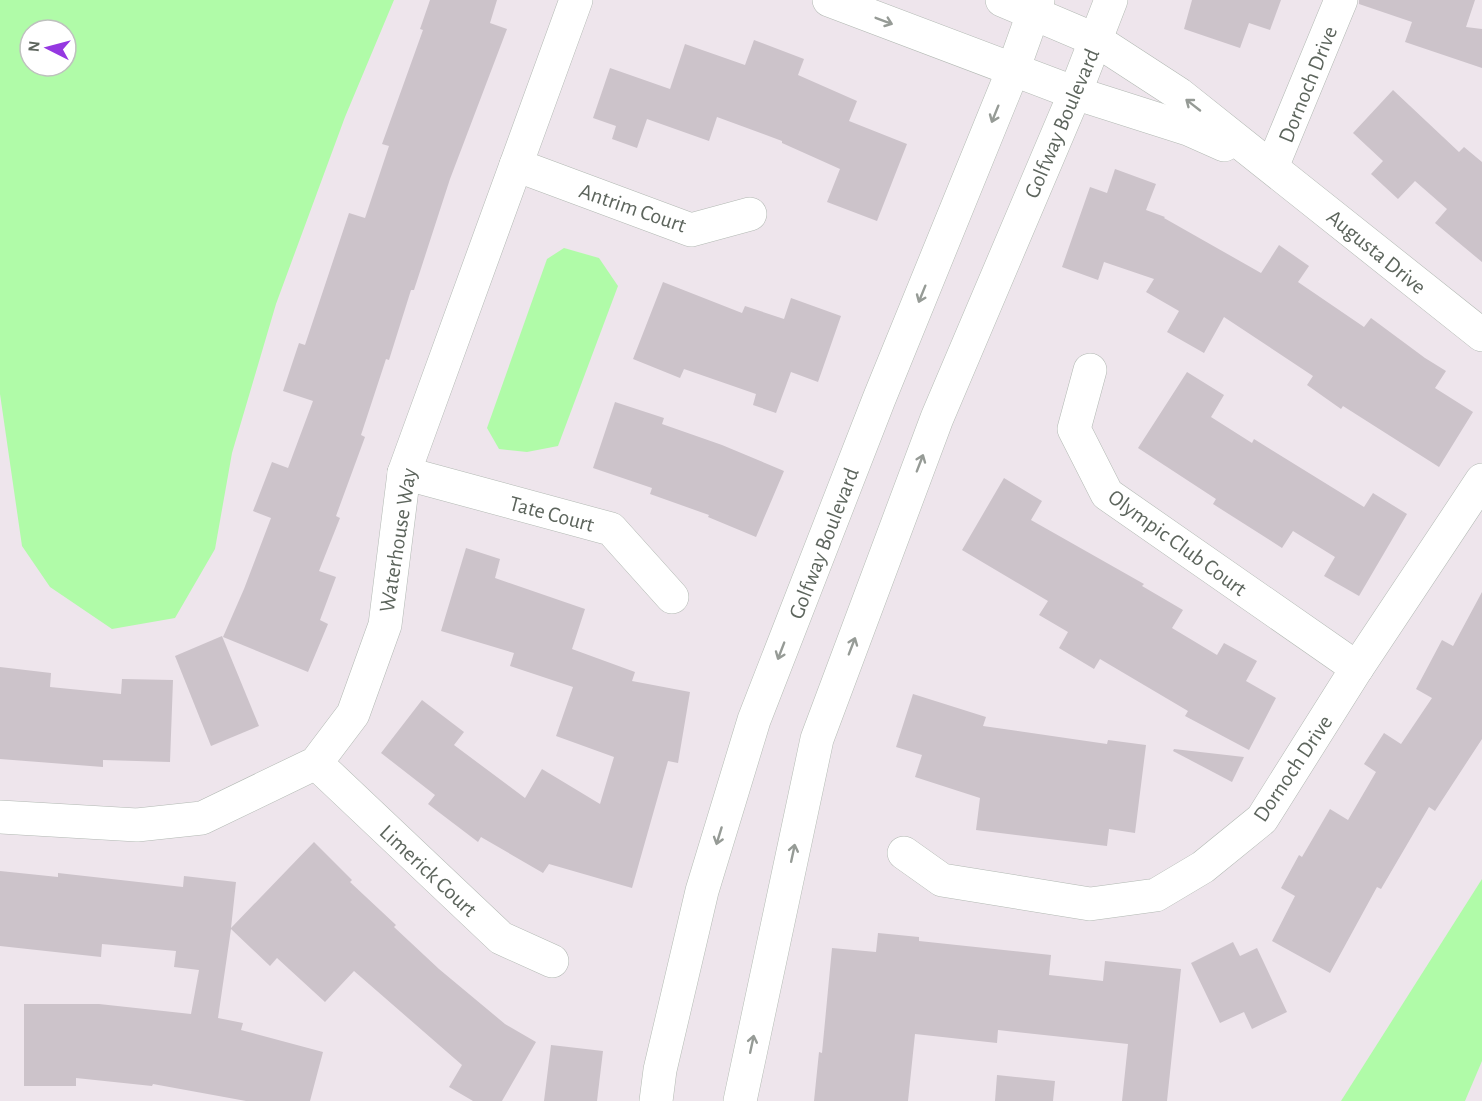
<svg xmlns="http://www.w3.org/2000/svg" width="1482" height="1101" viewBox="0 0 1482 1101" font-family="'Alegreya Sans',sans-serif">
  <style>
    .water { fill: #b0fba8; fill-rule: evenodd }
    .building { fill: #ccc3ca }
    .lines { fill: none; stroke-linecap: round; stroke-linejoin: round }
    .street-casing { stroke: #b2b9b3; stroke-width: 34 }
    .secondary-casing { stroke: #b4bcb4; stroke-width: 34 }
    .street { stroke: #fff; stroke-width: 33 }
    .secondary { stroke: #fff; stroke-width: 33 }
    .oneway { stroke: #969b96 }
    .labels { text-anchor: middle; stroke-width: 6; stroke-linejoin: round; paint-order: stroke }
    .street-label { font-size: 22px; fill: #5d655d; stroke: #fff }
  </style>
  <rect width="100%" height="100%" fill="#eee5ec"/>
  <!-- water -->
  <g class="water">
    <path d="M0,0H394L345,117L276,304L232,453L215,549L175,618L112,629L50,587L22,546L0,394ZM30,30H66V66H30Z"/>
    <path d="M564,248L599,258L618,286L558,446L527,452L499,449L487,428L547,259Z"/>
    <path d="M1482,879V1061L1465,1101H1341Z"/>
  </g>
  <!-- building -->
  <g class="building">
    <path d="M430,0H497L490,23L507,29L450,179L414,290H411L389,360L386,359L361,435L365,437L336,516L340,518L319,571L336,577L320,620L328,624L308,672L223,637L244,589L271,518L253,511L272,462L288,468L313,401L283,391L299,343L305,345L349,213L365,218L389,146L382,144L423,30L420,29Z"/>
    <path d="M1192,0H1281L1270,30L1249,23L1240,48L1184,29Z"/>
    <path d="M1359,0H1475L1466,27L1482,29V68L1405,42L1412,22L1359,4Z"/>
    <path d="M754,40L804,59L798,75L857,101L849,121L907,144L877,221L827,202L840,169L782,143V141L717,117L709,141L647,119L637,148L612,139L616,126L593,118L610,68L670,89L685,44L745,65Z"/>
    <path d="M1393,90L1459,152L1464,147L1482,162V262L1435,223L1447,209L1415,181L1398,199L1371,174L1383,161L1353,133Z"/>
    <path d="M1115,169L1156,184L1146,210L1165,217L1164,218L1261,273L1279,245L1309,266L1298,282L1364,327L1371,318L1425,358L1446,371L1435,388L1473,412L1439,467L1343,406L1341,409L1307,385L1313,376L1224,317L1204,353L1167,332L1179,311L1146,292L1154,279L1104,262L1098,280L1062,267L1090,187L1107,193Z"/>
    <path d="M663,282L742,313L745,306L784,319L791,298L841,316L818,382L791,372L776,413L753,405L756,394L684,369L680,378L633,359Z"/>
    <path d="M1187,372L1224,395L1211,417L1252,443L1254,439L1364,507L1373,493L1407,514L1359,596L1324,576L1335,557L1293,531L1282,548L1213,504L1216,499L1138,448Z"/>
    <path d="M615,402L664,418L662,424L722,445L784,471L756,537L708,517L709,515L650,494L652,488L593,468Z"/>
    <path d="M1004,478L1042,501L1031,520L1144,584L1142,586L1183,610L1172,628L1217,655L1224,643L1257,661L1246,681L1276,698L1249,750L1185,716L1188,711L1100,659L1094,669L1059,648L1068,632L1039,615L1048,601L962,550Z"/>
    <path d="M466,548L500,559L495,578L585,609L572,649L635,672L632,681L690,692L678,763L668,761L632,888L549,864L543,873L481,837L478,842L428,804L435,795L381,753L422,700L464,732L454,745L525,798L542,769L600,804L614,757L556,736L573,687L510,666L514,653L441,631Z"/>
    <path d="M1482,592V739L1435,811L1429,807L1381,889L1377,887L1330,973L1272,941L1295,896L1281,888L1299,855L1302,857L1330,809L1348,820L1376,772L1364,764L1384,733L1401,744L1432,698L1416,689L1442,640L1453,646Z"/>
    <path d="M222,636L259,726L211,746L175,656Z"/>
    <path d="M0,667L51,673L50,687L121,694L122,679L173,680L170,762L103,760V767L0,759Z"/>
    <path d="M913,694L986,717L983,726L1107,744L1108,740L1146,745L1135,833L1109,829L1107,846L976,830L980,798L915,777L922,755L896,747Z"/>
    <path d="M1174,749L1244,757L1232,782L1173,751Z"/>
    <path d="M314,842L352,880L350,882L396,925L394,927L439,969L505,1024L536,1042L502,1101H473L449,1087L462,1065L354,971L325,1002L277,958L270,966L231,929L218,1018L243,1023L241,1030L323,1052L310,1101H246L153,1084L152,1086L76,1078V1086H24V1004H99L191,1014L199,970L174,967L176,951L102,944L101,957L0,946V871L58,877V873L183,887L184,876L236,882L231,928Z"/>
    <path d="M878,933L919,937V941L1051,955L1049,975L1103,981L1105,961L1181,969L1167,1101H1122L1128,1044L998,1030L997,1043L915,1034L908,1101H814L819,1052L822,1053L832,948L876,952Z"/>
    <path d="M1233,942L1240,956L1257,948L1287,1012L1252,1029L1244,1012L1220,1023L1191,963Z"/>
    <path d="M551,1045L603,1051L597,1101H544Z"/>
    <path d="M997,1075L1055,1081L1053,1101H995Z"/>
  </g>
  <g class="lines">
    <!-- street casing -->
    <g class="street-casing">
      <g id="street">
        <path d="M829,0L1075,93L1188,129L1224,145"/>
        <path d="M1002,0L1096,40L1179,94L1482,335"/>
        <path d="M516,165L691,230L750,214"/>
        <path d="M1272,167L1341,0"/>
        <path d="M1090,370L1074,429L1107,494L1357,668"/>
        <path d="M404,473L611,529L672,597"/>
        <path d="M316,763L501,938L552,961"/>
        <path d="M0,817L137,825L202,818L316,763L353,714L385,625L404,473L576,0"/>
        <path d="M904,853L942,880L1090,904L1156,895L1203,867L1262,819L1357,668L1482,480"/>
      </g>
    </g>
    <!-- secondary casing -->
    <g class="secondary-casing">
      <g id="secondary">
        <path d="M656,1101L660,1070L702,891L754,720L879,399L1013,70L1038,0"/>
        <path d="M740,1101L817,739L937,418L1075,93L1111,0"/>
      </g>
    </g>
    <!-- street -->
    <use href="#street" class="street"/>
    <!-- secondary -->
    <use href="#secondary" class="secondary"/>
  </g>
  <!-- one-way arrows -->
  <defs><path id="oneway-shaft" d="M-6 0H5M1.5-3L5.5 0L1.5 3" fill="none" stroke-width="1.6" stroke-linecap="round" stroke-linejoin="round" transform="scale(1.5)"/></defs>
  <g class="oneway">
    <use href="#oneway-shaft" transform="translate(884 21) rotate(21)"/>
    <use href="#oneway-shaft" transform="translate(1193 105) rotate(-142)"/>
    <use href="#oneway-shaft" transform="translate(995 114) rotate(112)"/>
    <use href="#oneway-shaft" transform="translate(922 294) rotate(112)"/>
    <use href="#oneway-shaft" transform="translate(920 463) rotate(-69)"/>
    <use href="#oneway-shaft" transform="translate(852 646) rotate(-69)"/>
    <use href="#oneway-shaft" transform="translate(781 651) rotate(111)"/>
    <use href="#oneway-shaft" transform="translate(719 836) rotate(107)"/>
    <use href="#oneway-shaft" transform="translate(793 853) rotate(-78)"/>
    <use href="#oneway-shaft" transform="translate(752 1044) rotate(-78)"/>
  </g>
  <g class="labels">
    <!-- street labels -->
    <g class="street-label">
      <text transform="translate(1307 84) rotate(-68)" y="8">Dornoch Drive</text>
      <text transform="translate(1061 123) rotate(-67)" y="8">Golfway Boulevard</text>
      <text transform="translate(633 207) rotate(19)" y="8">Antrim Court</text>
      <text transform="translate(1377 251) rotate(39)" y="8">Augusta Drive</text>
      <text transform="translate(552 513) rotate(15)" y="8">Tate Court</text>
      <text transform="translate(397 540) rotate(-81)" y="8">Waterhouse Way</text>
      <text transform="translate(1178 542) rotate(36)" y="8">Olympic Club Court</text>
      <text transform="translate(823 543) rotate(-69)" y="8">Golfway Boulevard</text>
      <text transform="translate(1292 768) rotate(-56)" y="8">Dornoch Drive</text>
      <text transform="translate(429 870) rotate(43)" y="8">Limerick Court</text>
    </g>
  </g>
  <!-- north arrow -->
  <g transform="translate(48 48) rotate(276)"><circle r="28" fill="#ffffff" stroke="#bec1be" stroke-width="1.5"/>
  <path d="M0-4.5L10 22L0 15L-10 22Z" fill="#9538e1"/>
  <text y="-9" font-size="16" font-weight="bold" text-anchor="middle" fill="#5d655d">N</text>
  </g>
</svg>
